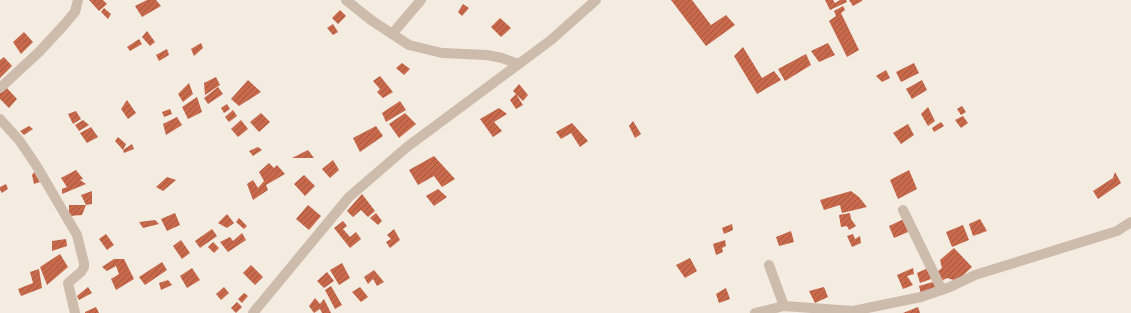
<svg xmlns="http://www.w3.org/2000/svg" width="1131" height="313" viewBox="0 0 1131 313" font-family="Overpass,sans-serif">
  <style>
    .building { fill: url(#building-hatch) }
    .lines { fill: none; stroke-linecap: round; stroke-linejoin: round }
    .minor { stroke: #cdbbac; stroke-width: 10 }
  </style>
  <defs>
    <pattern id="building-hatch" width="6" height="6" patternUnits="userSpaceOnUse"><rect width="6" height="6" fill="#c8694b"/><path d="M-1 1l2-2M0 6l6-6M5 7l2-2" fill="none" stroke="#a4573f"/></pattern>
  </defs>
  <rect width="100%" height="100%" fill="#f4ebe1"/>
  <!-- building -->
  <g class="building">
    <path d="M89,0H103L107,4L99,11Z"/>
    <path d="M147,0H156L161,6L142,17L135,6Z"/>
    <path d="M671,0H692L711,25L726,15L735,25L706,46Z"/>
    <path d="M825,0H833L835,3L840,0H846L847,2L830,10Z"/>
    <path d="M849,0H862V1L853,6Z"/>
    <path d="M463,4L469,8L462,16L458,12Z"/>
    <path d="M843,6L845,10L841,13L859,50L847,57L829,21L836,16L834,11Z"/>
    <path d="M104,8L111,14L108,19L101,12Z"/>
    <path d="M340,10L346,16L338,24L332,18Z"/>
    <path d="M500,18L511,28L501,37L491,27Z"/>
    <path d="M333,24L338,32L333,35L327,28Z"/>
    <path d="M147,31L155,42L150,46L142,37Z"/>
    <path d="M24,32L33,42L21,54L13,42Z"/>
    <path d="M139,39L142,44L130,51L127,47Z"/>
    <path d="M201,43L203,48L194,56L191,49Z"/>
    <path d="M828,43L835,55L819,62L811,51Z"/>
    <path d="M743,47L762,78L774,71L781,80L757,94L734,56Z"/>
    <path d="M167,49L169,55L159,61L156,55Z"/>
    <path d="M806,54L811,65L785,81L778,69Z"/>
    <path d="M4,57L12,66L0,78V60Z"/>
    <path d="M402,63L410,69L404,75L396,68Z"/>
    <path d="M914,63L919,73L901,82L896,72Z"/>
    <path d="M886,70L890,78L882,82L876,76Z"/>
    <path d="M380,76L393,92L383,98L377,92L380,89L373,81Z"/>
    <path d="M216,77L220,85L205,95L204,83Z"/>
    <path d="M248,80L261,92L239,106L231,99Z"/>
    <path d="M922,80L927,90L912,99L906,89Z"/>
    <path d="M189,83L193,94L183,102L178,94Z"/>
    <path d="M519,84L528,95L523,101L516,94L523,105L516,109L510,100L516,94L513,91Z"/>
    <path d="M5,86L17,99L9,108L0,99V91Z"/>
    <path d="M218,87L223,94L208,104L204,98Z"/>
    <path d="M197,97L202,112L188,119L182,107Z"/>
    <path d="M127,100L136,113L128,119L121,109Z"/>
    <path d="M400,101L406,110L386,122L382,113Z"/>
    <path d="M227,104L230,109L224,113L221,108Z"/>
    <path d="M962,106L966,112L961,115L957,109Z"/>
    <path d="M928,107L935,121L928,126L921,114Z"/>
    <path d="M499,108L507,114L494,122L502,131L493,137L480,119Z"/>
    <path d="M170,109L172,114L164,117L162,112Z"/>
    <path d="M233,110L237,116L229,122L225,117Z"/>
    <path d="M76,111L81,119L73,124L68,114Z"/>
    <path d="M261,113L270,122L259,132L250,122Z"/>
    <path d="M405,113L416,124L399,138L389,124Z"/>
    <path d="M963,116L968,123L961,128L955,120Z"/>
    <path d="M177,117L182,125L166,135L163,124Z"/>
    <path d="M83,120L89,125L79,131L75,125Z"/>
    <path d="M241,120L248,129L238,137L231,129Z"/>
    <path d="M633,121L641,134L635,138L629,126Z"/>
    <path d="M941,122L944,126L934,132L932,128Z"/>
    <path d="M572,123L588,141L580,147L571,133L561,139L556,132Z"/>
    <path d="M908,124L914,135L901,144L893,133Z"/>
    <path d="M29,126L33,129L24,135L20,131Z"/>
    <path d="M376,126L383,136L360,152L353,138Z"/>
    <path d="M91,127L98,137L87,143L80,133Z"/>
    <path d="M118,137L126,144L123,150L115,141Z"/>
    <path d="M132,144L134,149L124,153L123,150Z"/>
    <path d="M258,147L262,150L253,156L249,151Z"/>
    <path d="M308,150L314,158H292Z"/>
    <path d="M434,156L455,179L442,187L434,176L418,185L409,170Z"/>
    <path d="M333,160L339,170L330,178L322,169Z"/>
    <path d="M269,163L274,168L277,165L285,174L266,185L268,190L253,200L247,184L253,180L258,188L264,181L259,172Z"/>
    <path d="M76,170L83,179L80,180L86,184L62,194V189L67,187L61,178Z"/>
    <path d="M909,170L917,189L898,199L890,180Z"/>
    <path d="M34,172L40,182L34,184L32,175Z"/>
    <path d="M1115,172L1121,183L1098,199L1093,191L1113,178Z"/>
    <path d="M304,175L315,186L305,196L294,184Z"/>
    <path d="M167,177L176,180L163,191L156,187Z"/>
    <path d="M6,184L8,189L2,193L0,190V187Z"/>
    <path d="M438,189L447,197L434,206L426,196Z"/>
    <path d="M92,191V204L86,205L81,195Z"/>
    <path d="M851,191L859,197L867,207L842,213L840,205L824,210L820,200Z"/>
    <path d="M362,194L375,211L368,217L361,210L353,217L347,211Z"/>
    <path d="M69,205H86L82,215L69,216Z"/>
    <path d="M308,205L321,216L309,230L296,219Z"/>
    <path d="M175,213L180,225L167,231L161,219Z"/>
    <path d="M376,213L382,221L378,225L370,218Z"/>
    <path d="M850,213L851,219L856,226L849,230L847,226L841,227L839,215Z"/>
    <path d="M227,214L234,223L227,228L218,223Z"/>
    <path d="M239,218L247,226L244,229L236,222Z"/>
    <path d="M904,219L908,232L894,238L889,226Z"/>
    <path d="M980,219L987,231L973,236L969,224Z"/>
    <path d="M155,220L159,224L143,228L139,222Z"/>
    <path d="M343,221L347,226L343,229L350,237L356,232L361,239L350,248L334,228Z"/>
    <path d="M732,224L733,230L724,234L722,228Z"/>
    <path d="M963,225L969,240L952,247L946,232Z"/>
    <path d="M212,229L217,236L200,248L195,241Z"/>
    <path d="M394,229L400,240L390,248L386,242L391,239L387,235Z"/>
    <path d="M791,231L794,242L779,246L776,237Z"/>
    <path d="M242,233L246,240L228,252L220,242L230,237L233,241Z"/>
    <path d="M106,234L114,245L107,250L99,239Z"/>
    <path d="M853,234L855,239L860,236L861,243L852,247L847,236Z"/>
    <path d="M66,239L67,246L52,251V241Z"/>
    <path d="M181,240L190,253L182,259L173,246Z"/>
    <path d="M725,240L726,246L722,248L723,252L716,255L713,244Z"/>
    <path d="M213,242L219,248L214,253L208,247Z"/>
    <path d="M954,248L972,267L957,281L947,278L941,281L937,272L942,268L940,260Z"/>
    <path d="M60,254L68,267L47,285L40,267Z"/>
    <path d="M690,258L697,271L685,278L676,265Z"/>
    <path d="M114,259H124L134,279L116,290L111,279L119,274L116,266L107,271L102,267Z"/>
    <path d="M162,262L167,270L145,285L139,277Z"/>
    <path d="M342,263L350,278L339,285L330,270Z"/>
    <path d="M251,265L263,277L255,285L243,273Z"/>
    <path d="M192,268L200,280L187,288L180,276Z"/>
    <path d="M913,268L914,274L907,276L913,285L903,289L897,275Z"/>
    <path d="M928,268L931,279L920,283L917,273Z"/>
    <path d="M39,269L42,288L21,296L18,289L33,283L30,272Z"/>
    <path d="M374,270L384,282L377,286L373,279L368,284L364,277Z"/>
    <path d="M327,272L334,281L324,288L317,281Z"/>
    <path d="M168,280L172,285L161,290L159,283Z"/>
    <path d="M933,282L936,288L921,294L919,286Z"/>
    <path d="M331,286L342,305L335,309L325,290Z"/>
    <path d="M88,287L92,293L79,300L77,296Z"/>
    <path d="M224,287L229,293L221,300L216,294Z"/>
    <path d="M360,287L368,297L361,302L352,292Z"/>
    <path d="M824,287L828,297L815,303L809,291Z"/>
    <path d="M726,288L730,299L719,303L716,294Z"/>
    <path d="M244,293L248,296L242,303L238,299Z"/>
    <path d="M315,298L320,304L324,299L331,313H322L320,309L314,313L309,306Z"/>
    <path d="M237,302L242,307L236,313L231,308Z"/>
    <path d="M96,307L99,313H85V312Z"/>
    <path d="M918,307L920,313H903Z"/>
  </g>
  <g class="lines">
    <!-- minor -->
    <g class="minor">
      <path d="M346,0L371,20L409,45L442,53L487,55L502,58L518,64"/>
      <path d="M392,34L421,0"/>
      <path d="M0,88L39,52L64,25L75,12L78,0"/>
      <path d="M0,119L19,140L36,165L77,235L84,263V267L81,272L68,283L75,313"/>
      <path d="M903,210L942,290"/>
      <path d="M769,265L784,306"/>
      <path d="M253,313L349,197L407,147L551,40L596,0"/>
      <path d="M755,313L784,306L853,311L921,297L950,287L975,275L1117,231L1131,222"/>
    </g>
  </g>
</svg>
